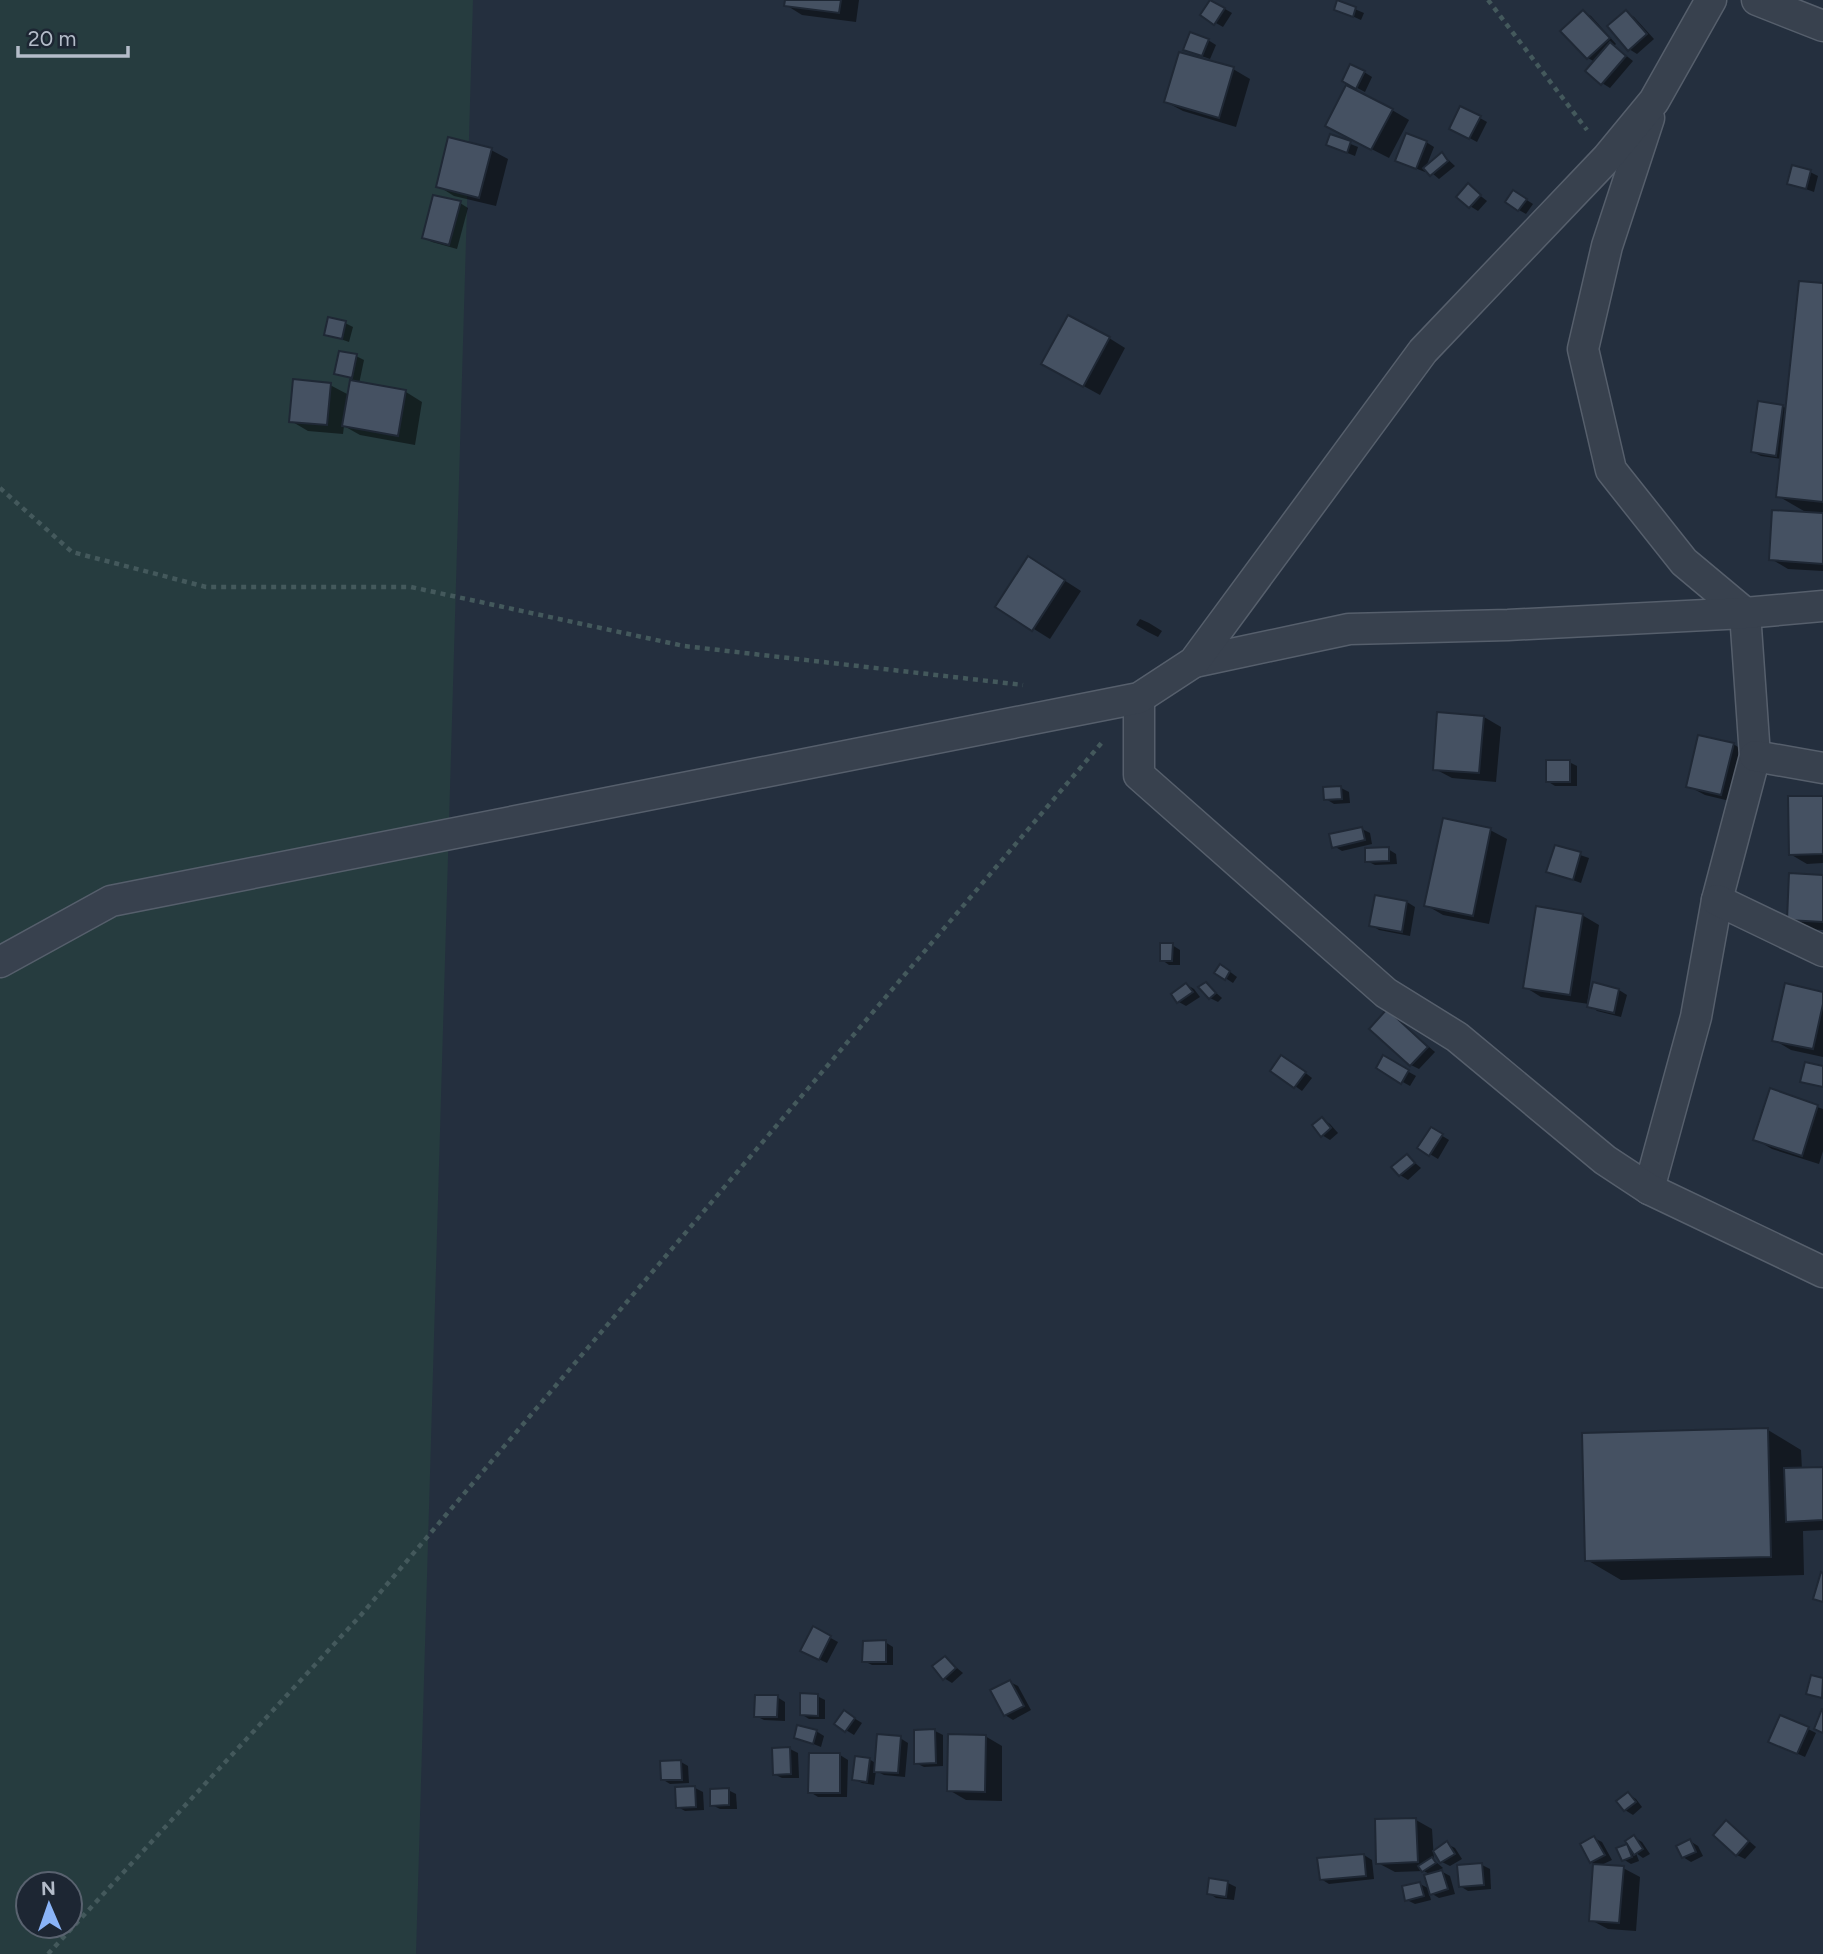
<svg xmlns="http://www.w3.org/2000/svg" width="1823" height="1954" viewBox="0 0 1823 1954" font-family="Figtree,sans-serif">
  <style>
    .green { fill: #263c3f; fill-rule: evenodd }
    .shadow { fill: #0007 }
    .building { fill: #455162; stroke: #1f2835; stroke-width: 2 }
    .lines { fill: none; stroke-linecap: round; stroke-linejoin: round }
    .minor-casing { stroke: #565f6c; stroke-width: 33 }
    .path { stroke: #44595c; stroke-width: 4.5; stroke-dasharray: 5 5; stroke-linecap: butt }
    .minor { stroke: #38414e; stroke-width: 30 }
  </style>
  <rect width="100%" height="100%" fill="#242f3e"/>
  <!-- green -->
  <path class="green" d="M0,0H473L416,1954H0ZM28,1884H70V1926H28Z"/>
  <!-- shadow -->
  <g class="shadow">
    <path d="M786,0H859L856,22L802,15L786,5Z"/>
    <path d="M1211,1L1232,13L1223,27L1202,15Z"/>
    <path d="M1338,2L1364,13L1361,20L1336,9Z"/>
    <path d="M1583,12L1591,16L1616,44L1614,46L1633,61L1610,88L1602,83L1595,62L1588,58L1563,31Z"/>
    <path d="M1626,12L1634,17L1654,39L1637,54L1629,49Z"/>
    <path d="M1208,40L1216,45L1210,59L1193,53Z"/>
    <path d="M1233,69L1250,79L1236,127L1183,111L1166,102Z"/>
    <path d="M1364,72L1372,77L1365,92L1344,81Z"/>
    <path d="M1392,110L1409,120L1389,158L1344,135Z"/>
    <path d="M1480,118L1487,122L1477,142L1451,128Z"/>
    <path d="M1331,136L1358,147L1355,156L1335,148Z"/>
    <path d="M1426,142L1434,147L1426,167L1442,154L1455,166L1439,179L1426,168L1425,172L1397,161Z"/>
    <path d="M491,150L508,159L496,206L454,196L438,186Z"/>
    <path d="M1810,172L1818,176L1814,192L1789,183Z"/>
    <path d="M1468,186L1487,201L1478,211L1470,206Z"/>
    <path d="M1514,192L1533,204L1526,214L1519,210Z"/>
    <path d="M460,203L468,208L457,249L432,242L424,238Z"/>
    <path d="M1823,285V571L1788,569L1771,559L1809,514L1778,496L1782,459L1761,456L1753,452L1782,406L1787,409Z"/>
    <path d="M345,323L353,327L349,342L326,334Z"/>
    <path d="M1109,338L1125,348L1100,395L1060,373Z"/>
    <path d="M356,356L364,360L359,384L406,392L422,402L415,445L360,435L344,426L343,434L308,431L291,421L330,385L349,395L352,379L336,373Z"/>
    <path d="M1045,568L1081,591L1050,639L997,606Z"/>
    <path d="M1140,619L1149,623L1162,631L1158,637L1148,632L1136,625Z"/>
    <path d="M1484,717L1501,727L1496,782L1452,778L1435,769Z"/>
    <path d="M1733,744L1750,754L1738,803L1705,795L1688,786Z"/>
    <path d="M1569,762L1577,766V786H1555L1547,781Z"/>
    <path d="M1341,788L1349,792L1350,803L1334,804L1326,799Z"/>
    <path d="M1823,797V863L1807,864L1790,854Z"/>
    <path d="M1362,829L1370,833L1372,844L1342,851L1334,846Z"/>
    <path d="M1490,830L1507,839L1489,924L1443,915L1426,905Z"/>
    <path d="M1556,847L1589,858L1581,883L1548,871Z"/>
    <path d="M1388,849L1396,854L1397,864L1375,865L1367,861Z"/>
    <path d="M1823,877V930L1805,929L1788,919Z"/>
    <path d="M1377,897L1407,902L1415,907L1410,936L1379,930L1371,925Z"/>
    <path d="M1582,915L1599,925L1587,1004H1589L1594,984L1619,990L1627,995L1621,1017L1597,1011L1589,1004L1541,997L1525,987Z"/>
    <path d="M1172,945L1180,950V965H1169L1162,960Z"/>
    <path d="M1229,971L1237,977L1233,983L1216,972Z"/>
    <path d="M1206,984L1222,998L1218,1002L1210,998Z"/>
    <path d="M1187,985L1194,989L1200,997L1186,1006L1179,1002Z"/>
    <path d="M1823,994V1057L1791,1050L1774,1040Z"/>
    <path d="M1387,1011L1435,1052L1419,1069L1411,1065Z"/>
    <path d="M1384,1058L1416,1076L1410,1086L1378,1068Z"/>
    <path d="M1290,1061L1312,1078L1302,1091L1295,1086Z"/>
    <path d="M1771,1091L1823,1109V1151L1819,1164L1772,1149L1755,1139Z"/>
    <path d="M1322,1119L1330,1124L1338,1133L1330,1140L1322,1135Z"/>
    <path d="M1431,1129L1449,1140L1438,1159L1420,1148Z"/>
    <path d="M1407,1156L1421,1168L1408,1180L1400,1175Z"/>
    <path d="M1768,1430L1801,1450L1802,1470L1823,1469V1530L1803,1531L1804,1575L1621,1580L1587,1560Z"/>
    <path d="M814,1629L838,1642L827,1663L810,1655Z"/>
    <path d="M885,1642L893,1647V1665H872L864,1661Z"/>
    <path d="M945,1658L963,1673L952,1683L944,1678Z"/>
    <path d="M1010,1682L1018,1686L1031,1710L1013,1720L1005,1715Z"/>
    <path d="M817,1696L825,1700V1719H809L801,1714Z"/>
    <path d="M777,1697L785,1702V1721L764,1720L756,1716Z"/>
    <path d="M844,1712L862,1723L854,1735L836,1724Z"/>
    <path d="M1808,1729L1816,1733L1805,1757L1778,1745Z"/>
    <path d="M816,1731L824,1736L821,1747L796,1737Z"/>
    <path d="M935,1731L943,1735V1766L924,1767L916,1763Z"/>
    <path d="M985,1736L1002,1746V1801L966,1800L949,1790Z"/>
    <path d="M900,1738L908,1743L905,1777L884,1775L876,1771L874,1785L862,1783L854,1779L869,1759L877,1764Z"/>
    <path d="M790,1749L798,1753L799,1778H782L774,1774Z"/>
    <path d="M840,1755L848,1760L847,1797H818L810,1792Z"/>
    <path d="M681,1762L688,1766L689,1783L670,1784L662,1779Z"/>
    <path d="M695,1788L703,1792L704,1810L685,1811L678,1807Z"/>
    <path d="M728,1790L736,1794L737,1809H720L712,1805Z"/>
    <path d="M1628,1794L1636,1799L1642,1807L1633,1815L1625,1810Z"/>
    <path d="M1416,1820L1432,1829L1434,1860L1443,1868L1439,1870L1450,1876L1455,1894L1439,1898L1429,1892L1431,1900L1415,1904L1407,1900L1420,1884L1430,1889L1431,1875L1424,1871L1395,1872L1378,1863Z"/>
    <path d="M1727,1822L1756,1847L1745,1859L1737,1855Z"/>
    <path d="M1634,1837L1642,1842L1650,1854L1643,1858L1636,1853L1639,1861L1631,1864L1623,1859L1626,1846L1633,1850Z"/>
    <path d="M1594,1838L1602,1842L1612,1860L1599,1866L1623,1868L1640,1877L1636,1931L1608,1929L1591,1920L1595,1864L1591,1862Z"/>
    <path d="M1690,1841L1698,1846L1703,1856L1691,1862L1683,1857Z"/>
    <path d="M1447,1844L1455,1848L1462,1859L1450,1866L1442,1862Z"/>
    <path d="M1364,1855L1372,1860L1374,1879L1329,1884L1321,1879Z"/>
    <path d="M1482,1865L1490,1869L1491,1889L1468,1891L1460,1886Z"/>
    <path d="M1228,1883L1236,1887L1234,1900L1216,1898L1209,1893Z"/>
  </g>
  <!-- building -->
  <g class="building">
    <path d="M785,0H841L839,13L784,6Z"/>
    <path d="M1210,0L1225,8L1214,25L1200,15Z"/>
    <path d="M1337,0L1356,7L1353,17L1334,10Z"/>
    <path d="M1583,10L1610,38L1587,59L1560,31Z"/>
    <path d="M1626,10L1647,34L1628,51L1607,26Z"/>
    <path d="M1190,32L1209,39L1202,56L1183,50Z"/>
    <path d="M1610,42L1626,56L1601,85L1585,71Z"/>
    <path d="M1179,52L1234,67L1219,118L1164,102Z"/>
    <path d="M1350,64L1365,71L1356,89L1342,81Z"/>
    <path d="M1346,85L1393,109L1371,150L1325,126Z"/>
    <path d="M1460,106L1481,116L1469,139L1449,129Z"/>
    <path d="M1406,133L1427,141L1416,169L1395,161Z"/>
    <path d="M1330,134L1351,141L1347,153L1326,145Z"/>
    <path d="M448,137L492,148L479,198L436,187Z"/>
    <path d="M1442,152L1448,161L1430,176L1423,168Z"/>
    <path d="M1792,165L1811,170L1806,189L1787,184Z"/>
    <path d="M1468,183L1481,195L1469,208L1456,197Z"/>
    <path d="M1513,190L1527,199L1518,211L1505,202Z"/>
    <path d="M433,195L461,201L449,245L422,238Z"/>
    <path d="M1799,281L1823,283V502L1776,497Z"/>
    <path d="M1068,315L1110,337L1083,387L1041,364Z"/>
    <path d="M328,317L346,321L342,339L324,335Z"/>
    <path d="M339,351L357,354L352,378L334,374Z"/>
    <path d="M293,379L331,383L327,425L289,422Z"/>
    <path d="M350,380L406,390L398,436L342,426Z"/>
    <path d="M1758,401L1783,405L1776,456L1751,452Z"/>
    <path d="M1772,510L1823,513V564L1769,560Z"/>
    <path d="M1028,556L1065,580L1032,631L995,607Z"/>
    <path d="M1437,712L1484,716L1479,773L1433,770Z"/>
    <path d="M1698,735L1734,743L1721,795L1686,787Z"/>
    <rect x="1546" y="760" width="24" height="22"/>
    <path d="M1341,786L1342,799L1324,800L1323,787Z"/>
    <path d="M1788,796H1823V854L1789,855Z"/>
    <path d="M1443,818L1491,828L1473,916L1424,906Z"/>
    <path d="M1362,827L1365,840L1332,848L1329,834Z"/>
    <path d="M1555,845L1581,852L1573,880L1546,872Z"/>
    <path d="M1389,847V861L1365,862V848Z"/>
    <path d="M1789,873L1823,875V922L1787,920Z"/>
    <path d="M1375,895L1407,901L1402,932L1369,926Z"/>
    <path d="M1536,906L1583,914L1570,995L1523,988Z"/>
    <path d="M1160,943H1173L1172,961H1160Z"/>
    <path d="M1220,964L1230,971L1225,980L1214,973Z"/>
    <path d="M1206,982L1216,993L1209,999L1198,987Z"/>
    <path d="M1593,982L1619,989L1614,1013L1587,1007Z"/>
    <path d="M1186,983L1193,992L1177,1003L1171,994Z"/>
    <path d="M1785,983L1823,992V1004L1813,1049L1772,1041Z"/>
    <path d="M1387,1009L1428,1047L1410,1066L1369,1029Z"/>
    <path d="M1281,1055L1306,1072L1294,1088L1270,1071Z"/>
    <path d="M1383,1055L1409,1070L1401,1084L1376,1068Z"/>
    <path d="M1805,1062L1823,1066V1087L1800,1082Z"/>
    <path d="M1770,1088L1818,1105L1802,1156L1753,1140Z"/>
    <path d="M1322,1117L1331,1128L1321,1137L1312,1125Z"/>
    <path d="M1431,1127L1443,1134L1429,1156L1417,1148Z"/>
    <path d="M1407,1154L1415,1163L1399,1176L1391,1167Z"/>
    <path d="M1768,1428L1771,1557L1585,1561L1582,1433Z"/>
    <path d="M1823,1467V1520L1786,1522L1784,1468Z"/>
    <path d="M1821,1572L1823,1573V1602L1813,1599Z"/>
    <path d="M813,1626L831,1636L819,1660L800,1651Z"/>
    <path d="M886,1640V1662H862L863,1641Z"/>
    <path d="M945,1656L956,1668L943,1680L932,1666Z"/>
    <path d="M1811,1675L1823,1678L1822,1698L1806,1694Z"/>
    <path d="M1010,1680L1024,1706L1004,1716L990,1690Z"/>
    <path d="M800,1693L818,1694V1716L800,1715Z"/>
    <path d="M755,1695H778L777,1717H754Z"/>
    <path d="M1822,1709H1823V1733L1814,1729Z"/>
    <path d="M844,1710L855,1718L845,1732L834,1724Z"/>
    <path d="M1780,1715L1809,1727L1797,1754L1768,1742Z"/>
    <path d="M797,1725L817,1730L813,1744L794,1738Z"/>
    <path d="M935,1729L936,1763L914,1764V1730Z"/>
    <path d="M877,1734L901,1736L898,1773L874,1772Z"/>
    <path d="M948,1734L986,1735L985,1792L947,1791Z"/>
    <path d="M790,1747L791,1774L773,1775L772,1748Z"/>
    <path d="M809,1753H840V1793H808Z"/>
    <path d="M855,1756L870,1758L867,1782L852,1780Z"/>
    <path d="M681,1760L682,1780H661L660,1761Z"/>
    <path d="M695,1786L696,1807L676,1808L675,1787Z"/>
    <path d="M729,1788V1805L710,1806V1789Z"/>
    <path d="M1628,1792L1636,1802L1624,1811L1616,1801Z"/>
    <path d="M1416,1818L1418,1862L1376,1864L1375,1819Z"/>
    <path d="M1726,1820L1749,1841L1736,1856L1713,1835Z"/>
    <path d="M1634,1835L1643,1849L1634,1855L1625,1841Z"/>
    <path d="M1594,1836L1605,1855L1590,1863L1580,1844Z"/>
    <path d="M1690,1839L1696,1852L1682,1858L1676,1846Z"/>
    <path d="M1447,1841L1455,1854L1440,1863L1433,1851Z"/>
    <path d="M1627,1844L1632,1857L1622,1861L1616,1848Z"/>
    <path d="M1364,1854L1366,1876L1320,1880L1317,1858Z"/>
    <path d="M1432,1857L1436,1863L1422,1872L1418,1866Z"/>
    <path d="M1482,1863L1484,1885L1459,1887L1457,1865Z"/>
    <path d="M1593,1864L1624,1866L1619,1923L1589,1921Z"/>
    <path d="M1442,1870L1448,1889L1430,1895L1424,1875Z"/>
    <path d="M1209,1878L1228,1881L1226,1897L1207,1894Z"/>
    <path d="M1420,1882L1424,1896L1405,1901L1402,1886Z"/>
  </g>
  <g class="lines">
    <!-- minor casing -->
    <g class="minor-casing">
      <g id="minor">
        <path d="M1757,0L1823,26"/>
        <path d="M1649,118L1607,246L1583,349L1611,470L1684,562L1745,613L1755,756L1717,900L1696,1017L1649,1189"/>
        <path d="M1194,662L1349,629L1508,625L1745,613L1823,606"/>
        <path d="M1139,698V775L1386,993L1457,1037L1605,1160L1649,1189L1823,1272"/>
        <path d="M1755,756L1823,768"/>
        <path d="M1717,900L1823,951"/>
        <path d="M0,962L111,901L1139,698L1194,662L1423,351L1607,158L1654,101L1711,0"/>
      </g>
    </g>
    <!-- path -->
    <g class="path">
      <path d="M1488,0L1587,130"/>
      <path d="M0,488L72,552L206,587H411L684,646L1023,685"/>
      <path d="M48,1954L361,1615L1104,740"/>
    </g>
    <!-- minor -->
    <use href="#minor" class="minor"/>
  </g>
  <!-- north arrow -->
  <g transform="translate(49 1905) rotate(358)"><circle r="33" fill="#1d2633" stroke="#59626f" stroke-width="2"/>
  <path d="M0-5L12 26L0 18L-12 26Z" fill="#8ab4f8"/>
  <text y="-10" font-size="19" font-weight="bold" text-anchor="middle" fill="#b4bcc9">N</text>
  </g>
  <!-- scale -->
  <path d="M18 46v10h110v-10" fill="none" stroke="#b4bcc9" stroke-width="3.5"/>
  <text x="28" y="46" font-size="21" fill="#b4bcc9" stroke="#1d2633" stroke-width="5" paint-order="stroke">20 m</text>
</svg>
